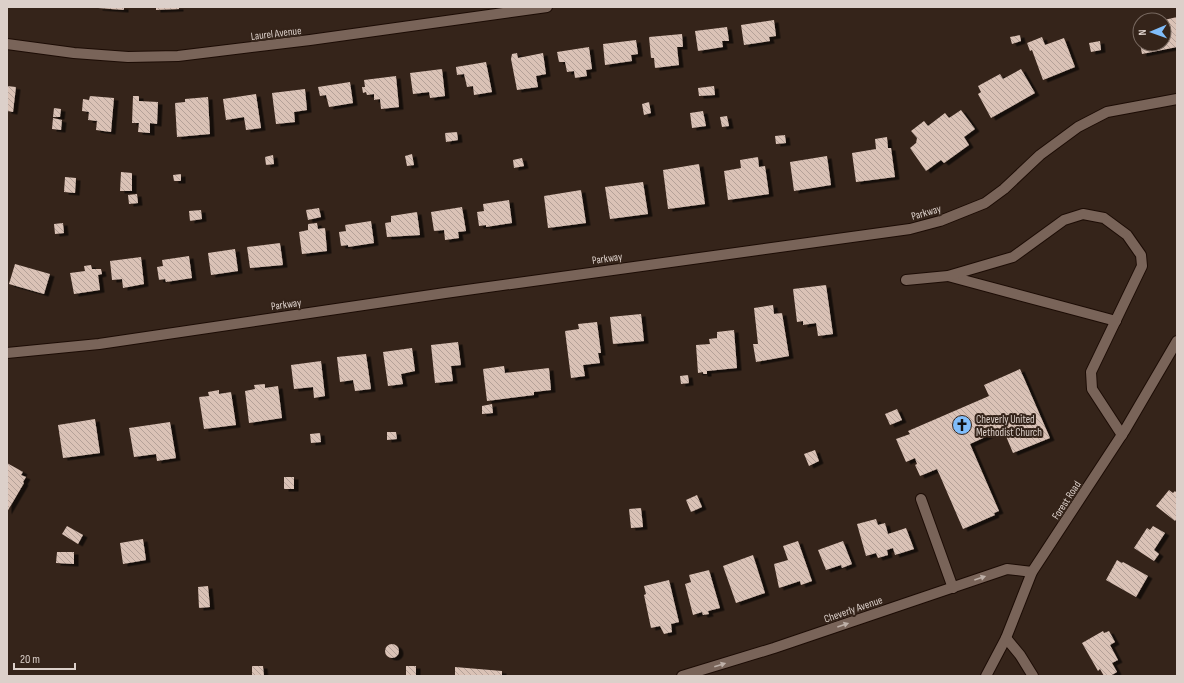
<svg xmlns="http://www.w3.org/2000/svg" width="1184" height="683" viewBox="0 0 1184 683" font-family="'Sofia Sans Condensed',sans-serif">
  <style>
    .building { fill: url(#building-back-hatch); filter: url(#shadow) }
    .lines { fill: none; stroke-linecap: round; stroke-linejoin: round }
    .lane-casing { stroke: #1c0c05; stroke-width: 12 }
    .street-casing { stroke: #1c0c05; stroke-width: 12 }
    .lane { stroke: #796459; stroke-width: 10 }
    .street { stroke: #796459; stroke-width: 10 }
    .oneway { fill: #beb0a8 }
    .labels { text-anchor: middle; stroke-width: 4; stroke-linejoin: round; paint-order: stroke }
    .street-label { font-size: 11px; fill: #dcd0ca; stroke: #35241a }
    .poi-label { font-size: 11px; fill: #dcd0ca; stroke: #35241a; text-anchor: start }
  </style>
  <defs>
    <pattern id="building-back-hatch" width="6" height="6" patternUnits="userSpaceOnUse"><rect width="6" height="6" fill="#dac2b6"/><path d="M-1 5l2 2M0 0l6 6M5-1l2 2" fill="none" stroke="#b4a198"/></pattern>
    <filter id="shadow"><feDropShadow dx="4.5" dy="2.5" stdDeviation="0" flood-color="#0009"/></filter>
  </defs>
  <rect width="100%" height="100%" fill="#35241a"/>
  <!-- building -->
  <g class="building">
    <path d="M98,7H124V10L98,8Z"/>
    <path d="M156,7H179V9L156,10Z"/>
    <path d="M1177,17V47L1142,54L1140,44H1164V20Z"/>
    <path d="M774,20L776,36L769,37L770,41L744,45L741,25Z"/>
    <path d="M727,27L729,41H722L723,47L698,51L695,31Z"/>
    <path d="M682,34L683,47H677L679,65L655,68L654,58H651L649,37Z"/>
    <path d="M1020,35L1021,41L1012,44L1010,37Z"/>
    <path d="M1042,37L1045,45L1064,38L1075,67L1043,80L1032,50L1030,51L1027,43Z"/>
    <path d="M636,40L638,54L631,55L632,61L605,65L603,44Z"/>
    <path d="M1100,41L1101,50L1091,52L1089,43Z"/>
    <path d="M589,47L592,69L586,70L587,76L575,78L574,71L567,72L565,62H559L557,52Z"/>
    <path d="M517,53L518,58L543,53L546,74L536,76L538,87L517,90L511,59L512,54Z"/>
    <path d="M486,62L492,92L474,95L473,86L467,87L464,74L457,75L456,67Z"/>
    <path d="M442,69L445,96L430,98L429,92L413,94L410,73Z"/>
    <path d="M1021,69L1035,93L991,118L978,94L981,92L978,86L1000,74L1003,79Z"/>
    <path d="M396,76L399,107L381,109L380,99L374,100V94L367,95L366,92L363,93L362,87H365L364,80Z"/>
    <path d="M350,82L353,103L329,107L326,95L320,96L318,87Z"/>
    <path d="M7,86L16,87L13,112L7,111Z"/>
    <path d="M714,86L715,95L699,96L698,88Z"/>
    <path d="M305,89L307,110L294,112L295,122L276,124L272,93Z"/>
    <path d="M256,94L261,128L246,130L244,117L226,120L223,99Z"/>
    <path d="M90,96L114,98L111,132L96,130L97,121L88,120L89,112L82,111L83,99L89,100Z"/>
    <path d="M133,96H139V101L158,102L157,124L150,123V133L138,132L139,123H132Z"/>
    <path d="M208,97L210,134L177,137L175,103L185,102V99Z"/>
    <path d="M649,102L651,113L644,115L642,104Z"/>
    <path d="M54,108L61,109L60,117H53Z"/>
    <path d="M961,110L975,129L964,137L969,145L944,163L941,160L926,171L910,148L916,143L917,138L911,131L924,121L928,126L945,113L949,118Z"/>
    <path d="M703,111L706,126L692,128L690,113Z"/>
    <path d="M727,116L729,126L722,127L720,117Z"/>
    <path d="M53,118L62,120L61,130L52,129Z"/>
    <path d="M457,132L458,140L446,142L445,133Z"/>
    <path d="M785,135L786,143L776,144L775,136Z"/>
    <path d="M887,137L888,148H891L895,177L856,182L852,153L876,149L875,139Z"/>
    <path d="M412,154L414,165L407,166L405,156Z"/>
    <path d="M273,155L274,164L266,165L265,157Z"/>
    <path d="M827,156L831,185L794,191L790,162Z"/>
    <path d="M758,157L759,167L765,166L769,194L728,200L724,171L741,168L740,160Z"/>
    <path d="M522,158L524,166L514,168L513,160Z"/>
    <path d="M699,164L705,204L668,209L663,170Z"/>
    <path d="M121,172L132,173V191H120Z"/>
    <path d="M181,174V181H174L173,175Z"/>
    <path d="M65,177L76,178L75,193L64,192Z"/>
    <path d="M643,182L648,214L610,219L605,187Z"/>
    <path d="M581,190L586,223L548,228L544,196Z"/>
    <path d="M137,194L138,203L129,204L128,195Z"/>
    <path d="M509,200L512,223L486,227V225L479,226L477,212L484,211L483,204Z"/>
    <path d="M462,207L466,231L458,232L459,238L445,240L444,230L434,231L431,212Z"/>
    <path d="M319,208L321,217L308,220L306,210Z"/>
    <path d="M201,210L202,219L190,221L189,211Z"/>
    <path d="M417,212L420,235L387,237L385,223L391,222V216Z"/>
    <path d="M371,221L374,243L348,247V245L341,246L339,232L346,231L345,225Z"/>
    <path d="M63,223L64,233L55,234L54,224Z"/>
    <path d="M317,223L318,229L325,228L327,251L302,254L299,232L308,230V224Z"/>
    <path d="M280,243L283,265L250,268L247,247Z"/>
    <path d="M235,249L238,271L211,275L208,253Z"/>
    <path d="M189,256L192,278L166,282L165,279L159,280L157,267L163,266L162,260Z"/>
    <path d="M141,257L144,284L123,288L122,279L112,280L110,261Z"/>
    <path d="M15,264L50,274L44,294L9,284Z"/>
    <path d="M91,265L92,269H101L102,274L98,275L100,290L74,294L70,273L85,271L84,266Z"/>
    <path d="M826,285L833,334L818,336L816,323L803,325V321L797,322L793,289Z"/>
    <path d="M773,305L774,314L782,313L789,356L756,362L753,344H758L754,308Z"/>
    <path d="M641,314L644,341L613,344L610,317Z"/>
    <path d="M597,322L601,353H598L600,363L583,365L585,376L571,378L565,331L579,329L578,324Z"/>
    <path d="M734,330L737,368L707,371V374H703V372L698,373L696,345L710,344L709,339L717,338V332Z"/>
    <path d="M458,342L461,365L451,366L453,381L435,383L431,345Z"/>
    <path d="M412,348L415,371L401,374L403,384L388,386L383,352Z"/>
    <path d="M366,354L371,389L355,391L353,380L340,382L337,357Z"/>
    <path d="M321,361L325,396L314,398L313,387L294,389L291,365Z"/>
    <path d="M504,366L505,373L549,368L551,390L534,392V395L487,401L483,369Z"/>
    <path d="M1020,369L1050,438L1013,453L1003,429L970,444L999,511L994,513L995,515L963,529L937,469L920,476L915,465L917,464L915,458L906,462L896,439L910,434L908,431L989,396L984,385Z"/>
    <path d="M688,375L689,383L681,384L680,376Z"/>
    <path d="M265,384V388L278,386L282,418L249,423L245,391L255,389L254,385Z"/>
    <path d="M219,390V394L231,392L236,425L204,429L199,397L209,396L208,392Z"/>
    <path d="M492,404L493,413L482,414V406Z"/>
    <path d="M897,409L902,420L890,425L885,414Z"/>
    <path d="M95,419L100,453L63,458L58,425Z"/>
    <path d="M170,422L176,458L157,461L156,454L134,457L129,428Z"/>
    <path d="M387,432H396L397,439L387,440Z"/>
    <path d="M320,433L321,442L311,443L310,434Z"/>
    <path d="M815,450L819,461L809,466L804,454Z"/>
    <path d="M7,463L23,472L21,475L26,477L23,482L24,483L7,512Z"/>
    <rect x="284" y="477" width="10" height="12"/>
    <path d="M1169,490L1173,493L1175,491L1177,493V518L1175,521L1156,506Z"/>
    <path d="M697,495L702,507L691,512L686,500Z"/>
    <path d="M641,508L643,527L631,528L629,509Z"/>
    <path d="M876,519L878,525L885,523L888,534L906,528L914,549L895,555L893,548L887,550L888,555L878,558L876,553L866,556L857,524Z"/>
    <path d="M67,526L83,535L78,544L62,534Z"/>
    <path d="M1153,526L1165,533L1154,550L1159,554L1154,561L1134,548L1147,528L1150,530Z"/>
    <path d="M143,539L146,560L123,564L120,543Z"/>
    <path d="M798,541L812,581L801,585L800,581L779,588L774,564L788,560L783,546Z"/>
    <path d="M843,541L852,564L842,568L841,565L826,570L818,550Z"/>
    <path d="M57,552H74V564L56,563Z"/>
    <path d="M753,555L765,593L736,603L723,566Z"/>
    <path d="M1117,560L1122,563L1123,562L1148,576L1136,597L1106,580Z"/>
    <path d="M709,570L720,608L708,611L709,614L703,615L702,612L693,615L685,584L691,582L689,575Z"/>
    <path d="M669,580L679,622L671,624L672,632L664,634L660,626L651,628L644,595L646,594L644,586Z"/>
    <path d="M208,586L210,607L199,608L198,587Z"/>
    <path d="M1103,631L1104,633L1109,631L1115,642L1110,645L1118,660L1112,663L1117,672L1110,676H1104L1100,669L1098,671L1082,643Z"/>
    <circle cx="392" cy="651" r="7"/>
    <path d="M252,666H263L264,676H252Z"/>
    <rect x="406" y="666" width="10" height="10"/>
    <path d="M455,667L502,671V676H455Z"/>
  </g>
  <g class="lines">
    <!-- lane casing -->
    <g class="lane-casing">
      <g id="lane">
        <path d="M948,276L1116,321"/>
        <path d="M906,280L948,276L1013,257L1064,220L1083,214L1104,218L1127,235L1141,255L1142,266L1091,372L1092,389L1122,435"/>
        <path d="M921,499L953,588"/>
      </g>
    </g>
    <!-- street casing -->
    <g class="street-casing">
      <g id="street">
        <path d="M7,44L74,53L128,57L178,56L310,40L547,7"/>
        <path d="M7,353L99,344L445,293L910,229L940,221L985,203L1004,189L1040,155L1078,127L1107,112L1177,99"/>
        <path d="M1006,638L1020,655L1033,676"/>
        <path d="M682,676L774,648L1007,569L1032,572"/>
        <path d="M986,676L1006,638L1032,572L1125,430L1177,341"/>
      </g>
    </g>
    <!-- lane -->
    <use href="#lane" class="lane"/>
    <!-- street -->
    <use href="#street" class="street"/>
  </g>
  <!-- one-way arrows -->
  <defs><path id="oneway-solid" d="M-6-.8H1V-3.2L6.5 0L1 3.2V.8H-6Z"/></defs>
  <g class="oneway">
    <use href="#oneway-solid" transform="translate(980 578) rotate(-19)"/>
    <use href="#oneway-solid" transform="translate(843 625) rotate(-19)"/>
    <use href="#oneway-solid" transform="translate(720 665) rotate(-17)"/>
  </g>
  <!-- icons -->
  <defs>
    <g id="church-disc" transform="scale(1)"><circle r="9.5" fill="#80bdfa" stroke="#35241a"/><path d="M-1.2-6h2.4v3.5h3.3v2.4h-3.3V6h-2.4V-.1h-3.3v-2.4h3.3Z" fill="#111"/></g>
  </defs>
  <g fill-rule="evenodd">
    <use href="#church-disc" x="962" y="425"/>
  </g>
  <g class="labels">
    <!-- street labels -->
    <g class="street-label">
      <text transform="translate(276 33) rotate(-7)" y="4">Laurel Avenue</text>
      <text transform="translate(926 212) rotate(-16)" y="4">Parkway</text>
      <text transform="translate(607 258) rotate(-8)" y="4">Parkway</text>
      <text transform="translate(286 304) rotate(-8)" y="4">Parkway</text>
      <text transform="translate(1066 500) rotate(-57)" y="4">Forest Road</text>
      <text transform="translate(853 609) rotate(-19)" y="4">Cheverly Avenue</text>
    </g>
    <!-- poi labels -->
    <g class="poi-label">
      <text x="976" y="423">Cheverly United<tspan x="976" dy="13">Methodist Church</tspan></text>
    </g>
  </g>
  <!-- border -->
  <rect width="1184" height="683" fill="none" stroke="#dcd0ca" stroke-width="16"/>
  <!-- north arrow -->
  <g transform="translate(1152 32) rotate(268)"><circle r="19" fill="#35241a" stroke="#786960"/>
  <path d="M0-3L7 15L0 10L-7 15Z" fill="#80bdfa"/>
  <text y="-6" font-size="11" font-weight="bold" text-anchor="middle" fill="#dcd0ca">N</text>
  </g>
  <!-- scale -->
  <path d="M14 663v6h61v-6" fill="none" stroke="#dcd0ca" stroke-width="2"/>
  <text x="20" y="663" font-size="12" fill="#dcd0ca" stroke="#35241a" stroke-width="3" paint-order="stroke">20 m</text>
</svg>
